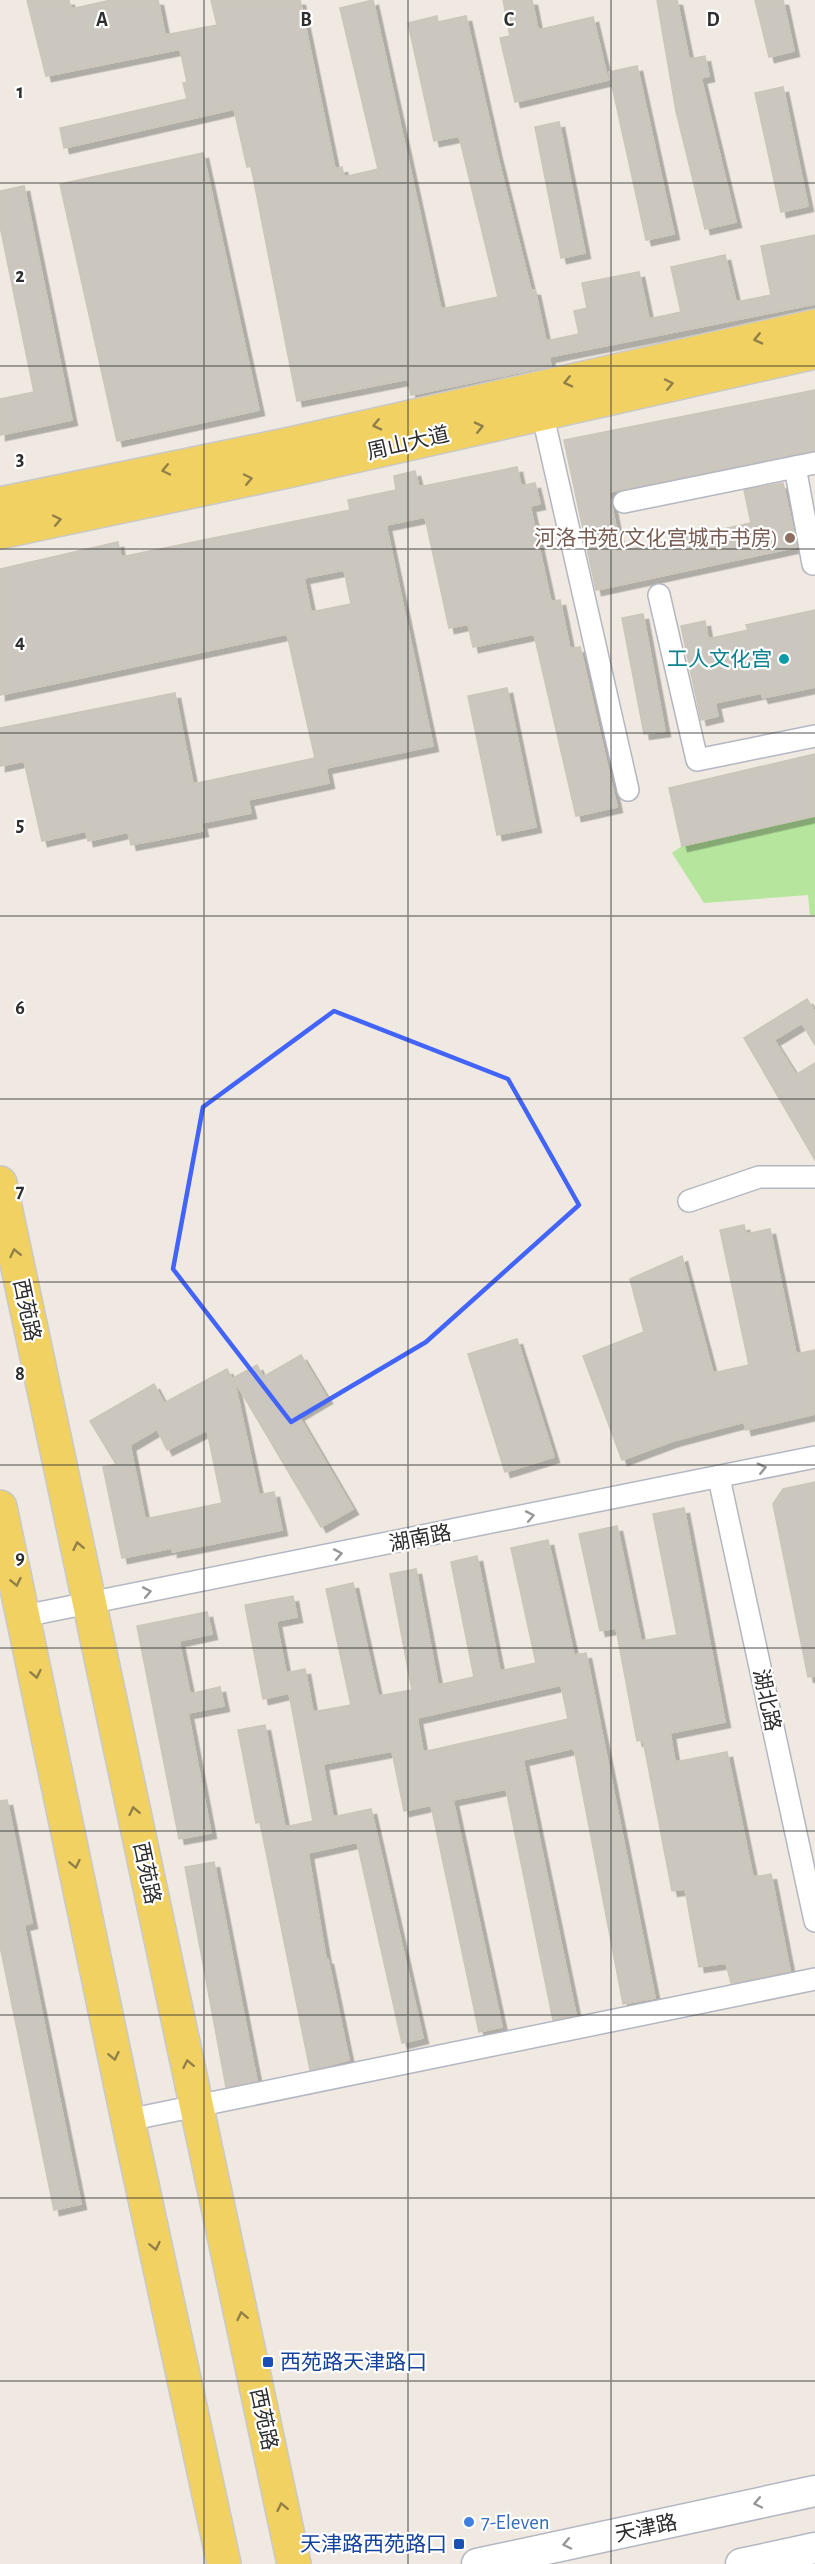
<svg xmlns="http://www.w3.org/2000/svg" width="815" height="2564" viewBox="0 0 815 2564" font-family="'Alegreya Sans','Noto Sans SC',sans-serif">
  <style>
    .green { fill: #b6e59e }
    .building { fill: #cbc7bf; stroke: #cbc5ba; stroke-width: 1.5; fill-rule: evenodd; filter: url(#shadow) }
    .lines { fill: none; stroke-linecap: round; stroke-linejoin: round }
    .street-casing { stroke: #b4b7c1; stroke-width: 24 }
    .secondary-casing { stroke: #b4b7c1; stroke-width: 33 }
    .primary-casing { stroke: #c9c9c9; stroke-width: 36 }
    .street { stroke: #fff; stroke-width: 21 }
    .secondary { stroke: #fff; stroke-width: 30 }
    .primary { stroke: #f2d163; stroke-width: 33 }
    .oneway { stroke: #908048 }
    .oneway2 { stroke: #969696 }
    .marked { fill: none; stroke: #4264fb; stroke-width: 4.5; stroke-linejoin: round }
    .grid { fill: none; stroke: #2e2e2e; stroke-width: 1.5; stroke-opacity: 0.55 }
    .education-dot { fill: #8d6e63; stroke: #fff; stroke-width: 2 }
    .culture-dot { fill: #0f9aa8; stroke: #fff; stroke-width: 2 }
    .transit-dot { fill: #1a4fb4; stroke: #fff; stroke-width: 2 }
    .shop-dot { fill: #3f7fe0; stroke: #fff; stroke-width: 2 }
    .labels { text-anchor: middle; stroke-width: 4.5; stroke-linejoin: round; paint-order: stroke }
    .street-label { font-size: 21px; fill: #2e2e2e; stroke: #fff }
    .education-label { font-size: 21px; fill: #785e54; stroke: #fff; text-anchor: end }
    .culture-label { font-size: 21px; fill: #0d838f; stroke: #fff; text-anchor: end }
    .transit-label { font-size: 21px; fill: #164399; stroke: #fff; text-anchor: start }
    .shop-label { font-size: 21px; fill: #366cbe; stroke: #fff; text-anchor: start }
    .grid-label { font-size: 20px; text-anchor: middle; font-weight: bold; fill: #2e2e2e; stroke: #fff; stroke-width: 4.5; stroke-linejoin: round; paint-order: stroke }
  </style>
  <defs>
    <filter id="shadow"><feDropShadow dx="5.5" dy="5.5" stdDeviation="0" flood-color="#0004"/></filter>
  </defs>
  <rect width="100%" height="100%" fill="#efe9e1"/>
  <!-- green -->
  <path class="green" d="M815,816V915H810L808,895L704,903L672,853L682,846Z"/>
  <!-- building -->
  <g class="building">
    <path d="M27,0H69L71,9L111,0H158L165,35L217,25L211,0H300L335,169L342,167L344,177L378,169L340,8L373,0L441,309L498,297L459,136L434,141L408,23L437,16L438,22L466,16L497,154L531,290H535L546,341L579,334L574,311L587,308L582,283L639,272L649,319L681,312L671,267L725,255L736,302L771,295L761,246L815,235V304L549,357L551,366L411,395L408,379L297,401L251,166L247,167L234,109L64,148L60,128L187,99L183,83L187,82L180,49L46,76Z"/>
    <path d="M503,0H532L538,30L593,17L608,80L515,102L500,38L510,36Z"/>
    <path d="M657,0H677L689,59L705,56L709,76L701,78L736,222L705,229L676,111Z"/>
    <path d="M755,0H783L794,51L769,57Z"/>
    <path d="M637,66L674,234L646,240L609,72Z"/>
    <path d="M783,87L808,206L781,212L755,93Z"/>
    <path d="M559,122L585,253L561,258L535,127Z"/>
    <path d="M203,153L259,410L117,441L60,184Z"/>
    <path d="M24,186L72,420L0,435V399L34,392L0,226V191Z"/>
    <path d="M815,390V450L609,492L621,551L751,523L744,490L783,483L797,547L596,590L564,440Z"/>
    <path d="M517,467L521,486L535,483L540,504L530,506L551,602L560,600L570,649L580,647L617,807L576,816L534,634L473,647L468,624L449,628L425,517L386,525L433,746L326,768L329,783L248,800L251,813L201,823L203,831L131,845L128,832L88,841L86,831L42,841L24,761L0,766V728L175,693L193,784L315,758L287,634L0,695V569L118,542L121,557L350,510L348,500L396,490L394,476L415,471L419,487ZM344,570L351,604L311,612L304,578Z"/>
    <path d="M815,610V687L763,698L761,693L715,703L718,716L701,720L681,626L705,621L708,639L748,630L746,625Z"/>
    <path d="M643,614L665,731L644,734L622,618Z"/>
    <path d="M507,688L536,827L497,835L468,696Z"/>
    <path d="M815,754V816L682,846L669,788Z"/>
    <path d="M807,999L815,1012V1045L802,1023L774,1040L796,1075L815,1063V1160L744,1038Z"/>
    <path d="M744,1225L746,1234L770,1229L796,1354L815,1350V1414L746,1430L744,1422L673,1441L622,1460L583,1356L644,1332L630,1279L682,1256L713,1373L749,1365L720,1230Z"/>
    <path d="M517,1339L554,1457L505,1472L468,1354Z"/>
    <path d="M301,1355L327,1398L298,1415L353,1509L321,1527L233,1378L257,1365L263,1377Z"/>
    <path d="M227,1369L235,1384L259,1495L274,1492L282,1530L172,1552V1548L122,1558L103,1467L116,1464L90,1421L154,1384L164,1403ZM157,1429L167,1450L207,1430L222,1503L145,1519L130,1445Z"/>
    <path d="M815,1482V1676L808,1677L773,1504L783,1489Z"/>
    <path d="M684,1508L725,1722L670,1733L675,1762L727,1752L753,1877L771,1874L790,1971L731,1983L726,1963L699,1967L685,1889L672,1891L643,1740L637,1741L616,1628L600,1631L579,1534L617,1526L641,1641L677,1635L653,1514Z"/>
    <path d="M548,1540L574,1655L586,1653L655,1998L623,2004L574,1748L523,1760L576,2015L553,2020L506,1789L453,1800L502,2027L479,2032L431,1805L404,1811L392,1751L323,1764L333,1817L371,1809L423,2038L402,2043L357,1842L308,1853L326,1959H328L349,2060L310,2070L260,1822L256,1823L238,1730L265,1725L285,1827L313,1821L289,1693L263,1699L245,1605L293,1596L297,1617L276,1621L286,1673L305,1669L313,1712L351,1705L326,1589L353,1583L378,1696L412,1690L390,1574L416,1569L438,1685L474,1677L451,1562L477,1556L500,1671L536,1663L511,1548ZM561,1685L568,1719L423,1752L417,1718Z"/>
    <path d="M207,1612L212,1634L179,1641L190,1694L220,1687L224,1706L188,1713L211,1833L179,1839L137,1626Z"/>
    <path d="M7,1800L32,1923L24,1925L81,2204L54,2210L0,1946V1801Z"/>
    <path d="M214,1862L257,2081L226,2087L185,1867Z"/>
  </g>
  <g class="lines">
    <!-- street casing -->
    <g class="street-casing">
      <g id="street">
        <path d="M542,412L628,790"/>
        <path d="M795,467L813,564"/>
        <path d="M624,502L815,463"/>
        <path d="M659,595L697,760L815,736"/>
        <path d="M689,1201L759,1177H815"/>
        <path d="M719,1478L815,1921"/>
        <path d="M24,1616L815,1457"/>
        <path d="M128,2120L815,1979"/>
      </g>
    </g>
    <!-- secondary casing -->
    <g class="secondary-casing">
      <g id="secondary">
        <path d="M477,2564L815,2491"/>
        <path d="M741,2564L815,2548"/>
      </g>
    </g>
    <!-- primary casing -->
    <g class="primary-casing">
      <g id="primary">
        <path d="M0,504L291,444L815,326"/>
        <path d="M0,532L297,469L815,352"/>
        <path d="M0,1183L294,2564"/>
        <path d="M0,1507L128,2120L224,2564"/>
      </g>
    </g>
    <!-- street -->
    <use href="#street" class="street"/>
    <!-- secondary -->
    <use href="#secondary" class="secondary"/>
    <!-- primary -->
    <use href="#primary" class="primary"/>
  </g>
  <!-- one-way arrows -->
  <defs><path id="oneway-chevron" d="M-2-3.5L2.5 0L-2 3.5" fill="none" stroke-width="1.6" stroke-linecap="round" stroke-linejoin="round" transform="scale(1.5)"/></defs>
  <g class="oneway">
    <use href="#oneway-chevron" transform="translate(758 339) rotate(167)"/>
    <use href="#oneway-chevron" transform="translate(568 382) rotate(167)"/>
    <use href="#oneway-chevron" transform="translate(669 384) rotate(-12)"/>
    <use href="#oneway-chevron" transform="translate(377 425) rotate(167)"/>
    <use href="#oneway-chevron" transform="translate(479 427) rotate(-13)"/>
    <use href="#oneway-chevron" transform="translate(166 470) rotate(168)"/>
    <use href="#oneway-chevron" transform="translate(248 479) rotate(-12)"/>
    <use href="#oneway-chevron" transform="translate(57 520) rotate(-12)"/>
    <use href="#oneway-chevron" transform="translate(15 1253) rotate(-102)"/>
    <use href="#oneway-chevron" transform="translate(78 1546) rotate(-102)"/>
    <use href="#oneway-chevron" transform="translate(16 1582) rotate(78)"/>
    <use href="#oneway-chevron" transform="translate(36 1674) rotate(78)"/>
    <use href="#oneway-chevron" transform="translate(134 1811) rotate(-102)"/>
    <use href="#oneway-chevron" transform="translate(75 1864) rotate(78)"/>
    <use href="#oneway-chevron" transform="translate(114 2056) rotate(78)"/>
    <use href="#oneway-chevron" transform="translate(188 2064) rotate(-102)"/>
    <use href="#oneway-chevron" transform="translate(155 2246) rotate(78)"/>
    <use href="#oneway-chevron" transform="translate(242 2316) rotate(-102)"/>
    <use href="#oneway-chevron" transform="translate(282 2507) rotate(-102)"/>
  </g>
  <g class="oneway2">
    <use href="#oneway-chevron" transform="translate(762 1468) rotate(-13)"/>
    <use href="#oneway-chevron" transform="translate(530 1516) rotate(-11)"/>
    <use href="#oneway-chevron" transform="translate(338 1554) rotate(-11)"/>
    <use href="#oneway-chevron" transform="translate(147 1592) rotate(-11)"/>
    <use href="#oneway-chevron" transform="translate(758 2503) rotate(168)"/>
    <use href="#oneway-chevron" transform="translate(567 2544) rotate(168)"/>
  </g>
  <!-- marked area -->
  <path class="marked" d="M334,1011L508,1079L579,1205L426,1342L291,1422L173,1269L203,1107Z"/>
  <!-- grid -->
  <path class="grid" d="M204,0V2564M408,0V2564M611,0V2564M0,183H815M0,366H815M0,549H815M0,733H815M0,916H815M0,1099H815M0,1282H815M0,1465H815M0,1648H815M0,1831H815M0,2015H815M0,2198H815M0,2381H815"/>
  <!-- markers -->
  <circle class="education-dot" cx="790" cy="538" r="6"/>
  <circle class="culture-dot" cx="784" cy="659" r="6"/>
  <g class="transit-dot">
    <rect x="262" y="2356" width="12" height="12" rx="3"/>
    <rect x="453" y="2538" width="12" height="12" rx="3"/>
  </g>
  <circle class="shop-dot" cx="469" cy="2522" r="6"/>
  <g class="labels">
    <!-- street labels -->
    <g class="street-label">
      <text transform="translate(408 443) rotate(-13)" y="7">周山大道</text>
      <text transform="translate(27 1310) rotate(78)" y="7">西苑路</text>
      <text transform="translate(420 1538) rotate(-11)" y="7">湖南路</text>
      <text transform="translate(767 1700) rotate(78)" y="7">湖北路</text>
      <text transform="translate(147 1873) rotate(78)" y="7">西苑路</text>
      <text transform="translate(264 2419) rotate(78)" y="7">西苑路</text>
      <text transform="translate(646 2528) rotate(-12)" y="7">天津路</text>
    </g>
    <!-- education labels -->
    <g class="education-label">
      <text x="778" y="545">河洛书苑(文化宫城市书房)</text>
    </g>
    <!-- culture labels -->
    <g class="culture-label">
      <text x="772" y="666">工人文化宫</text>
    </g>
    <!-- transit labels -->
    <g class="transit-label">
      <text x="280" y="2369">西苑路天津路口</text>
      <text x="447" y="2551" text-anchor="end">天津路西苑路口</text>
    </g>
    <!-- shop labels -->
    <g class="shop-label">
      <text x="481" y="2529">7-Eleven</text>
    </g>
  </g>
  <g class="grid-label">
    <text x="102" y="26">A</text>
    <text x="306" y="26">B</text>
    <text x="509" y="26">C</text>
    <text x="713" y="26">D</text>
    <text x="20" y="98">1</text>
    <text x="20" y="282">2</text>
    <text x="20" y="465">3</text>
    <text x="20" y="648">4</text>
    <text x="20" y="831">5</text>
    <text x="20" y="1014">6</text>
    <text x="20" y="1197">7</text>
    <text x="20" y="1380">8</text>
    <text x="20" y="1564">9</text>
  </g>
</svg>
